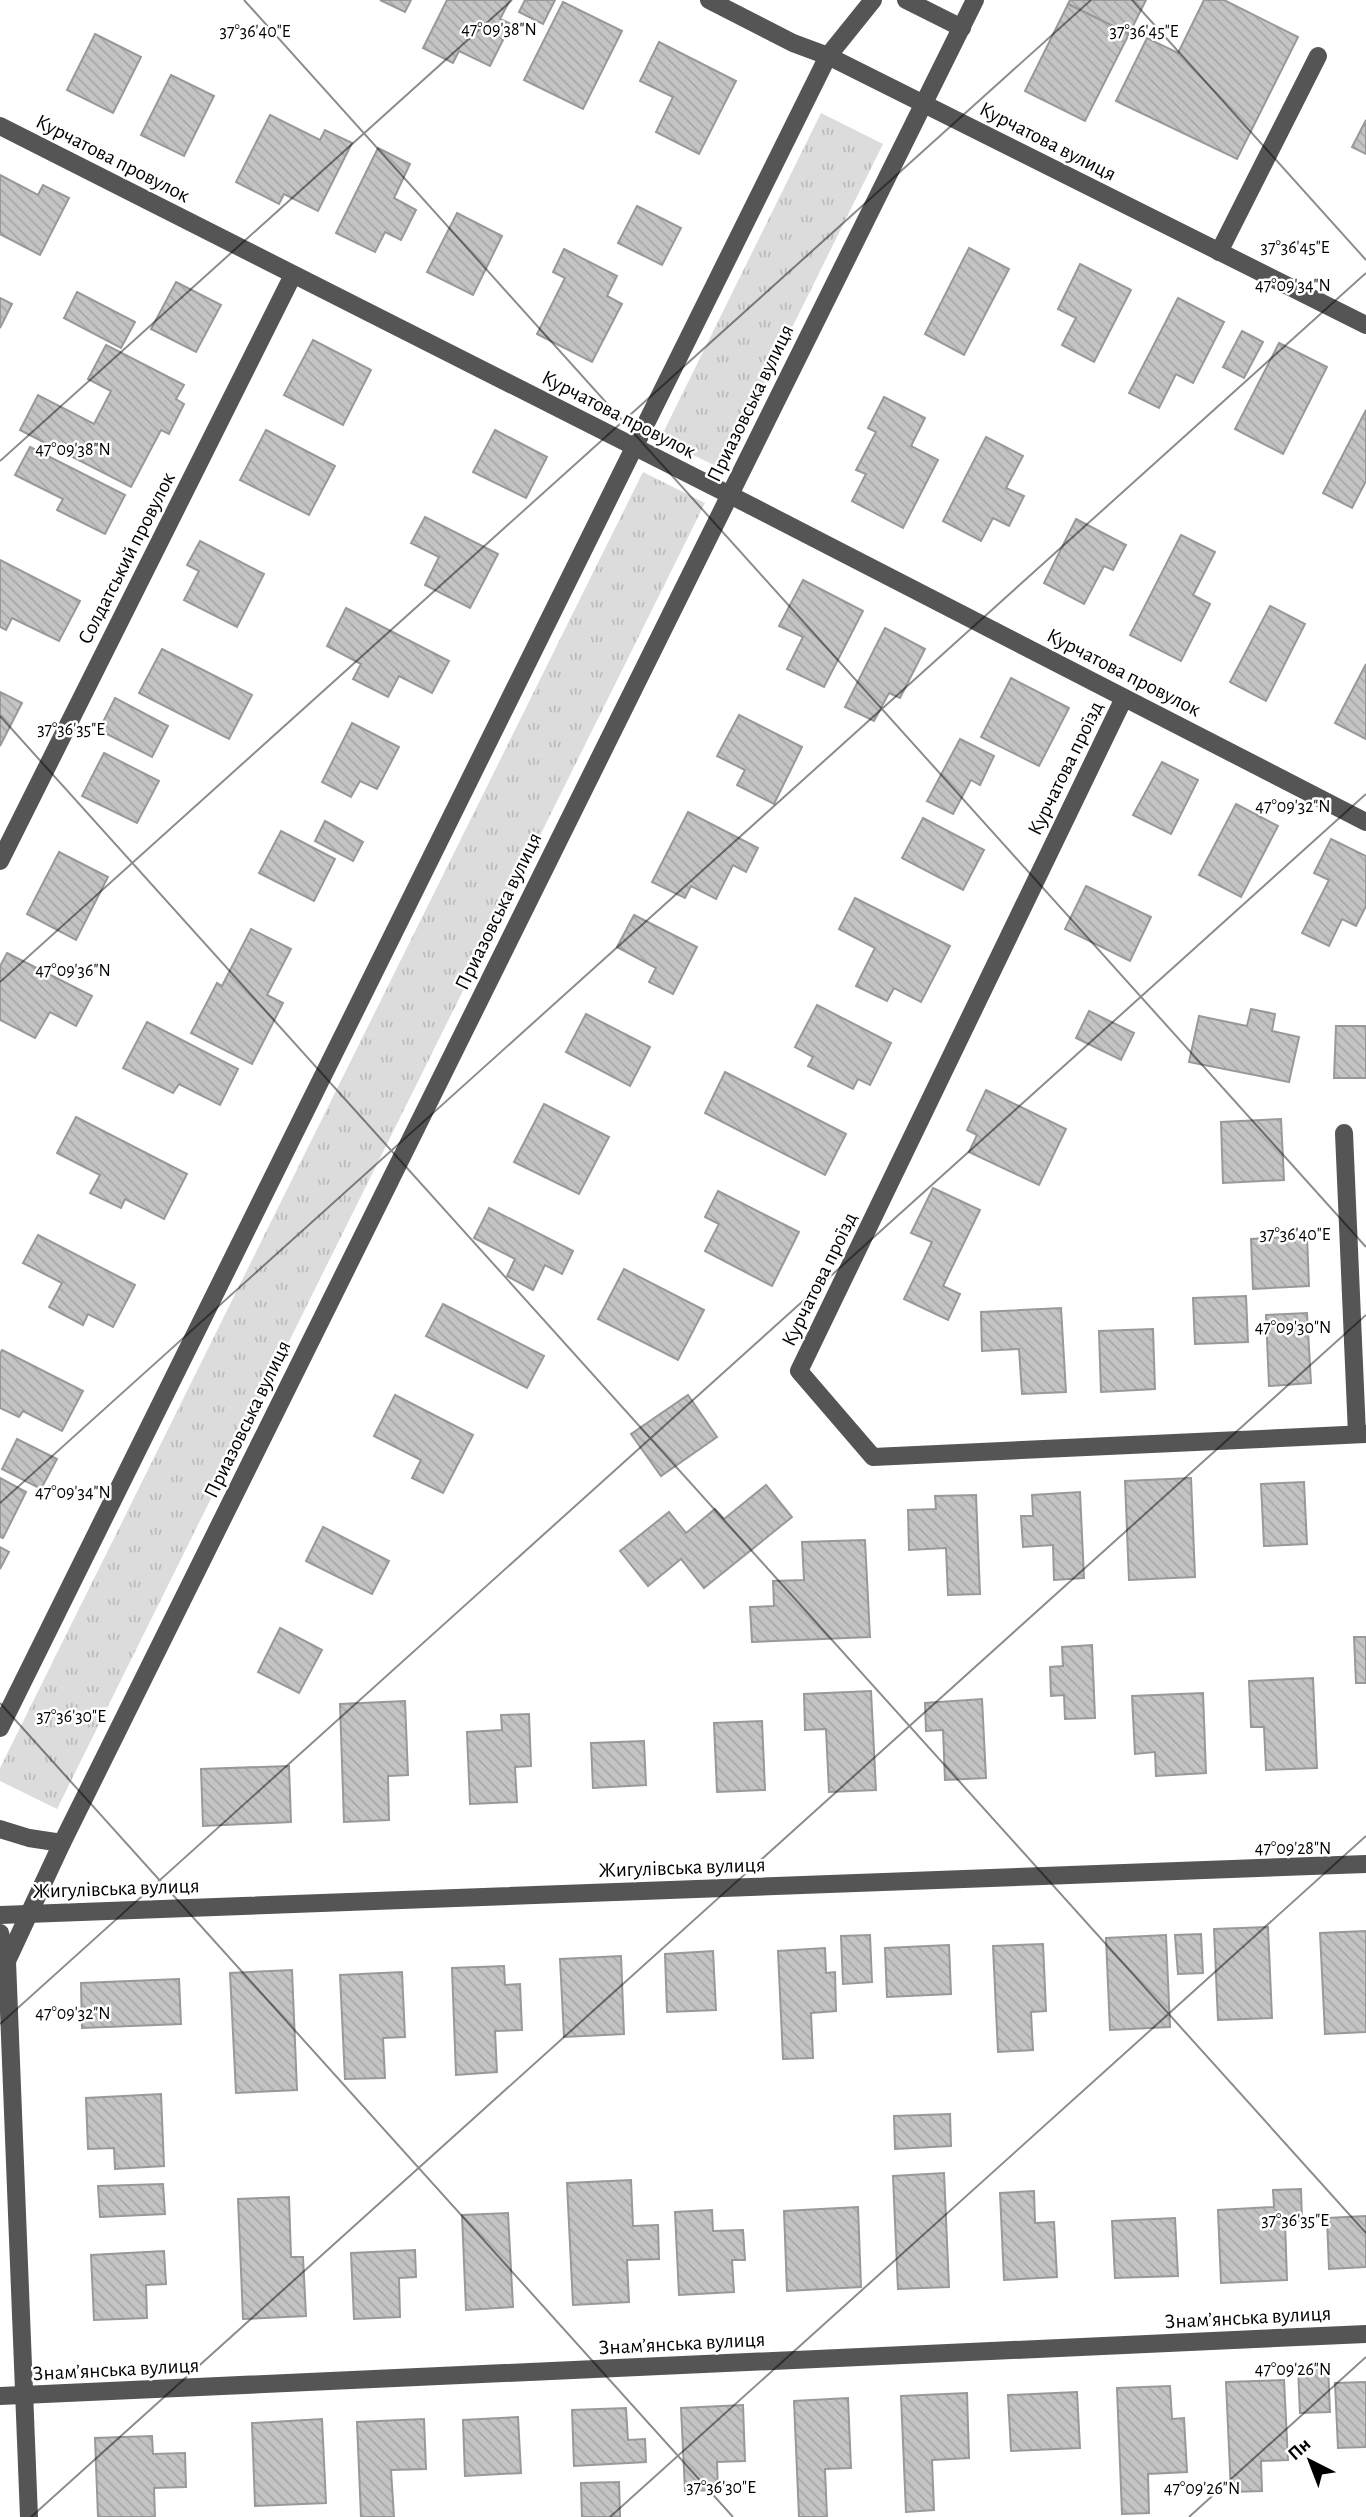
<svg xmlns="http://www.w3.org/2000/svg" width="1366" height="2517" viewBox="0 0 1366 2517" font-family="'Alegreya Sans',sans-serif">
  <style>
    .grass { fill: url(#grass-tufts) }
    .building { fill: url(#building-back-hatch); stroke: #999; stroke-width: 2 }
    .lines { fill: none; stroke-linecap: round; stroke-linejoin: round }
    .minor { stroke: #555; stroke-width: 18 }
    .ticks { fill: none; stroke: #000; stroke-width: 2; stroke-opacity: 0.45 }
    .labels { text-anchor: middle; stroke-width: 5; stroke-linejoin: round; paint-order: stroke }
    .street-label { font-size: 21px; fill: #000; stroke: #fff }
    .ticks-label { font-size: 18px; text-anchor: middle; fill: #000; stroke: #fff; stroke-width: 5; stroke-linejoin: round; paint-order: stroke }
  </style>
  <defs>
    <pattern id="grass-tufts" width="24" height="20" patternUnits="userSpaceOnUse" patternTransform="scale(1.75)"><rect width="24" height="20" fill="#dcdcdc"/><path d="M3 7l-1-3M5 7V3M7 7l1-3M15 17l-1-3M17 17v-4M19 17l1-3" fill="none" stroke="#bbb"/></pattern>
    <pattern id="building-back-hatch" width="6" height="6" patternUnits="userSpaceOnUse" patternTransform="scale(1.75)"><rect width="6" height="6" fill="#c4c4c4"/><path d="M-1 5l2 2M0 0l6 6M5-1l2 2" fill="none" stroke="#a7a7a7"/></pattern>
  </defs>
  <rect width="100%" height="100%" fill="#fff"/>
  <!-- grass -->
  <g class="grass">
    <path d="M821,113L883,144L722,469L660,439Z"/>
    <path d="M643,472L705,503L57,1809L0,1781V1768Z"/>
  </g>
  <!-- building -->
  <g class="building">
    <path d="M380,0H411L405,12Z"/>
    <path d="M447,0H510L500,19L511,24L490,66L459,51L453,63L423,48Z"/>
    <path d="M525,0H555L543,24L519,12Z"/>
    <path d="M1070,0H1146L1129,34L1068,4Z"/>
    <path d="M1204,0H1224L1298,37L1237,159L1116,101L1147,38L1178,53Z"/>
    <path d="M563,2L622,31L583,109L524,80Z"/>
    <path d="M1068,4L1129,34L1085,121L1025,91Z"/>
    <path d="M95,34L141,57L113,113L67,90Z"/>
    <path d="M659,42L736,81L699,154L656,132L673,97L640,81Z"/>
    <path d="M171,75L214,96L184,156L141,135Z"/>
    <path d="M270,115L320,140L325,130L352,143L318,211L284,194L279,204L236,182Z"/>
    <path d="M1366,120V154L1352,147Z"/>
    <path d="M378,148L410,164L394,198L416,210L401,240L385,232L375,252L336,233Z"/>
    <path d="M0,175L38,195L43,185L69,198L40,255L0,234Z"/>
    <path d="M637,206L681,228L662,265L618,243Z"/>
    <path d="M457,213L502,236L473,295L427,272Z"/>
    <path d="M969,248L1009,269L964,355L925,334Z"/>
    <path d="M564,249L617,276L607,296L622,304L592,362L537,334L565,278L553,272Z"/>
    <path d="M1080,264L1131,290L1094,362L1062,345L1076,318L1058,309Z"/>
    <path d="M176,282L221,305L196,352L151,329Z"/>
    <path d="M77,292L135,322L121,348L64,318Z"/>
    <path d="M0,298L12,304L0,328Z"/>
    <path d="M1178,298L1224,322L1193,383L1176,374L1159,408L1129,393Z"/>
    <path d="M1242,331L1263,342L1244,378L1223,367Z"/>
    <path d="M313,340L371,370L343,425L284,395Z"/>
    <path d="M1279,343L1327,367L1283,454L1235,429Z"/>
    <path d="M106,345L184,385L176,399L184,404L169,434L161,430L131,487L20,430L38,395L94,424L111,391L88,379Z"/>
    <path d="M884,397L925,418L911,446L938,460L903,528L852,501L866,474L856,470L876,432L868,428Z"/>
    <path d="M1366,410V481L1352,508L1323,493Z"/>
    <path d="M266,430L335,466L309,515L240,480Z"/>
    <path d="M495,430L547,457L526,498L473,472Z"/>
    <path d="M986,437L1023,456L1006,488L1024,496L1009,526L993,518L981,541L943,521Z"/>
    <path d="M30,447L125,495L105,534L57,510L63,499L15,475Z"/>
    <path d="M425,517L498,554L470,608L425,585L439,557L411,543Z"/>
    <path d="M1076,519L1126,545L1113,570L1104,566L1084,604L1044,583Z"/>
    <path d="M1181,535L1215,552L1193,595L1210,604L1181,661L1130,635Z"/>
    <path d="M200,541L264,574L237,627L184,600L199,571L187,565Z"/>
    <path d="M0,560L80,601L59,641L12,618L6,630L0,627Z"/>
    <path d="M803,580L863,611L824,687L787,669L803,637L779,626Z"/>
    <path d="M1270,606L1305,624L1266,701L1230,682Z"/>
    <path d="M346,608L449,661L432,693L399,676L388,697L353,679L361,664L327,646Z"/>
    <path d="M885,628L925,649L900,698L889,693L874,721L845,707Z"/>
    <path d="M162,649L252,695L229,739L139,693Z"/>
    <path d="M1366,664V739L1335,723Z"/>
    <path d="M1011,678L1069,708L1039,766L981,737Z"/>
    <path d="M0,692L22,703L0,746Z"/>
    <path d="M115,698L168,726L152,757L99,730Z"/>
    <path d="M739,715L802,747L774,804L737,785L745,770L717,756Z"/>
    <path d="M352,723L399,747L377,789L360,781L351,797L322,782Z"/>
    <path d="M960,739L994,756L980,785L971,780L953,814L927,801Z"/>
    <path d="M104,753L159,781L137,823L82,796Z"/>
    <path d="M1162,762L1198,780L1171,834L1133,815Z"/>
    <path d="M1236,804L1278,826L1241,897L1199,875Z"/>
    <path d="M688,812L758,848L746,872L733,865L716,899L691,886L685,898L652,882Z"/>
    <path d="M923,818L984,850L963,890L902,858Z"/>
    <path d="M325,821L363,842L353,861L315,841Z"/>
    <path d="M281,831L335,859L314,901L259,873Z"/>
    <path d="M1331,839L1366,856V906L1356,926L1342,919L1329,946L1302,933L1329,880L1314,873Z"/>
    <path d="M59,852L108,877L76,940L27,914Z"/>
    <path d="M1086,886L1151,917L1130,961L1065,929Z"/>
    <path d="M855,898L950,946L921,1002L894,988L887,1001L856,986L875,948L839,929Z"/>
    <path d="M634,915L697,947L673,994L649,982L656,968L617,947Z"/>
    <path d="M251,929L291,949L267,995L283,1003L252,1064L191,1033L217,983L222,986Z"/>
    <path d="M7,953L92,996L76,1026L50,1012L35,1038L0,1020V966Z"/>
    <path d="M817,1005L891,1043L870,1085L858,1079L853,1089L808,1066L813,1057L795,1047Z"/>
    <path d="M1251,1009L1275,1014L1272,1031L1299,1037L1289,1082L1189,1062L1199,1016L1247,1026Z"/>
    <path d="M1089,1011L1134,1033L1121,1060L1076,1038Z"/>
    <path d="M586,1014L650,1047L630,1086L566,1052Z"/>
    <path d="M147,1022L238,1069L220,1105L179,1084L173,1093L123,1068Z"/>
    <path d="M1336,1026H1366V1078H1334Z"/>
    <path d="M725,1072L846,1134L825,1175L705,1113Z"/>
    <path d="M986,1090L1066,1129L1039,1185L969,1152L977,1135L967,1130Z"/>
    <path d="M544,1104L609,1137L579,1194L514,1162Z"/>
    <path d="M76,1117L187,1174L164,1219L125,1199L121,1208L90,1193L100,1175L57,1153Z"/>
    <path d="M1281,1119L1284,1180L1223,1183L1221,1122Z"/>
    <path d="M933,1188L980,1210L943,1286L960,1294L948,1320L904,1299L932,1242L911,1233Z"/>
    <path d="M718,1191L799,1232L772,1286L705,1251L719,1224L705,1217Z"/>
    <path d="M489,1208L573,1251L562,1274L545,1265L533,1290L507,1276L515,1259L474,1238Z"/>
    <path d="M38,1235L135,1285L113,1327L88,1314L83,1325L49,1307L62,1283L23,1263Z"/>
    <path d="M1307,1236L1309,1286L1253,1289L1251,1239Z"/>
    <path d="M624,1269L704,1310L678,1360L598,1319Z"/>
    <path d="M1246,1296L1248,1342L1195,1344L1193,1298Z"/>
    <path d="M443,1304L544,1356L527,1388L426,1336Z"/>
    <path d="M1061,1308L1066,1392L1022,1394L1019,1349L982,1351L981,1312Z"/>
    <path d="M1307,1313L1311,1383L1269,1386L1266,1315Z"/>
    <path d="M1153,1329L1155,1389L1101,1392L1099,1331Z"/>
    <path d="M2,1350L83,1391L62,1431L23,1411L19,1417L0,1408V1354Z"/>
    <path d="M395,1395L473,1435L443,1493L412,1478L421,1460L374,1436Z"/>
    <path d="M688,1395L717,1437L661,1476L631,1434Z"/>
    <path d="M17,1439L57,1459L41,1489L2,1469Z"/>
    <path d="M0,1478L26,1492L3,1538L0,1537Z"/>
    <path d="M1191,1478L1195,1577L1129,1580L1125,1481Z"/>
    <path d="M1304,1482L1307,1544L1264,1546L1261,1484Z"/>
    <path d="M766,1485L792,1517L704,1588L681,1559L648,1586L620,1551L669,1512L686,1533L715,1509L724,1519Z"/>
    <path d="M1080,1492L1084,1578L1054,1580L1053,1545L1023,1547L1021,1516H1033L1032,1495Z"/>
    <path d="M976,1495L980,1594L948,1595L946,1548L909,1550L908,1510L936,1509L935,1496Z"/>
    <path d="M323,1527L389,1561L372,1594L306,1561Z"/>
    <path d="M865,1540L870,1637L752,1642L750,1607L774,1606L773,1581L804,1580L802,1542Z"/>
    <path d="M0,1547L9,1552L0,1569Z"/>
    <path d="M280,1628L322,1650L299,1693L258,1672Z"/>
    <path d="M1354,1637H1366V1683H1356Z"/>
    <path d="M1092,1645L1095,1718L1065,1719L1064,1695L1051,1696L1050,1667L1063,1666L1062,1647Z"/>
    <path d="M1313,1678L1317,1768L1266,1770L1264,1727H1251L1249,1681Z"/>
    <path d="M871,1691L876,1790L829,1792L826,1729L805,1730L804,1694Z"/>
    <path d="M1203,1693L1206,1773L1156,1776L1155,1752L1135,1754L1132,1696Z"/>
    <path d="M982,1699L986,1778L945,1780L943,1730L926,1731L925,1703Z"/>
    <path d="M405,1701L408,1775L388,1776L389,1820L344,1822L340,1704Z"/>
    <path d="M529,1714L531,1766L515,1767L517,1802L470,1804L467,1732L502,1730L501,1715Z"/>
    <path d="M762,1721L765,1790L717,1792L714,1723Z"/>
    <path d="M644,1741L646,1785L593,1788L591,1743Z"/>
    <path d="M289,1766L291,1822L203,1826L201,1769Z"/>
    <path d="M1268,1927L1272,2018L1218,2020L1214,1929Z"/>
    <path d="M1366,1931V2032L1325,2034L1320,1933Z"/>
    <path d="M1201,1934L1203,1973L1178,1974L1175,1935Z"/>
    <path d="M870,1935L872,1982L843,1984L841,1936Z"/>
    <path d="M1166,1935L1170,2027L1110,2030L1106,1938Z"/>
    <path d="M1043,1944L1046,2011L1031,2012L1033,2050L998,2052L993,1946Z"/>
    <path d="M949,1945L951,1994L887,1997L885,1948Z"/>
    <path d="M825,1948L826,1973L835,1972L836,2011L811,2013L813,2058L783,2059L778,1951Z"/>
    <path d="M713,1951L716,2010L667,2012L665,1954Z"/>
    <path d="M621,1956L624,2034L564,2037L560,1959Z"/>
    <path d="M504,1966L505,1985L520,1984L522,2030L495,2031L497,2072L456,2075L452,1968Z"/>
    <path d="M292,1970L297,2090L236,2093L230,1973Z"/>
    <path d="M402,1972L405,2037L383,2038L385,2078L345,2079L340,1975Z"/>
    <path d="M179,1979L181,2024L82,2028L81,1983Z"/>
    <path d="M161,2094L164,2166L115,2169L114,2148L88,2149L86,2098Z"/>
    <path d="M950,2114L951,2146L895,2149L894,2116Z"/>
    <path d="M944,2173L949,2287L898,2289L893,2176Z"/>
    <path d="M631,2180L633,2226L658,2225L659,2259L627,2260L629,2302L573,2305L567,2183Z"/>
    <path d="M163,2184L165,2214L100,2217L98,2186Z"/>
    <path d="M1301,2189L1302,2221L1285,2222L1287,2280L1221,2283L1218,2210L1274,2207L1273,2190Z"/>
    <path d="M1034,2191L1035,2223L1054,2222L1057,2277L1004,2280L1000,2193Z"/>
    <path d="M289,2197L291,2257H303L306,2316L243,2319L238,2199Z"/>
    <path d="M858,2207L861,2287L787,2291L784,2211Z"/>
    <path d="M712,2210L713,2231L743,2230L745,2260H732L734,2292L679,2295L675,2212Z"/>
    <path d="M508,2213L513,2307L466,2310L462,2215Z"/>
    <path d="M1366,2216V2267L1329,2269L1327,2218Z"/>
    <path d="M1175,2218L1178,2276L1115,2278L1112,2221Z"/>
    <path d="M415,2250L416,2277L399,2278L400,2317L354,2319L351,2253Z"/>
    <path d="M164,2251L166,2284L146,2285L147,2318L94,2320L91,2255Z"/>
    <path d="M1328,2366L1330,2412L1300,2413L1298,2367Z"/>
    <path d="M1284,2380L1288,2460L1261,2461L1262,2491L1231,2492L1226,2382Z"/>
    <path d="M1366,2382V2447L1338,2448L1335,2383Z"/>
    <path d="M1170,2386L1172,2419L1184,2418L1187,2472L1148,2474L1149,2513L1122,2514L1117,2388Z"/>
    <path d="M1077,2392L1080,2448L1011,2451L1008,2395Z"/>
    <path d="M967,2393L969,2458L932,2460L934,2510L906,2512L901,2396Z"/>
    <path d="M848,2398L851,2468L825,2469L827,2517H799L794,2401Z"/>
    <path d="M743,2405L745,2461L717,2462L718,2490L685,2491L681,2408Z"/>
    <path d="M626,2408L628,2440L645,2439L646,2462L574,2466L572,2410Z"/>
    <path d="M518,2417L521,2473L465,2476L463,2420Z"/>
    <path d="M322,2419L326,2503L255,2506L252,2423Z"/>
    <path d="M424,2419L426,2469L391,2470L394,2517H361L357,2422Z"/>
    <path d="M152,2436L153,2454L185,2453L186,2487L154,2488L155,2517H98L95,2438Z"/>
    <path d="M619,2482L620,2517H582L581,2483Z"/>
  </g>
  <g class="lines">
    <!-- minor -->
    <g class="minor">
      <path d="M709,0L793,43L828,56L1366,325"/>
      <path d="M906,0L962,28"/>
      <path d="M0,126L730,495L1366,822"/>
      <path d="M1219,252L1318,56"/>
      <path d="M1124,698L799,1371L873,1457L1366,1434"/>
      <path d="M0,861L293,275"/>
      <path d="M1344,1133L1357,1434"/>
      <path d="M0,1728L828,56L873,0"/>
      <path d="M0,1829L29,1838L62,1843"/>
      <path d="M0,1915L1366,1864"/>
      <path d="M0,1933L7,1961L29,2517"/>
      <path d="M7,1961L62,1843L975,0"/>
      <path d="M0,2396L1366,2334"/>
    </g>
  </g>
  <!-- ticks -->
  <path class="ticks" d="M244,0L1366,1247M1132,0L1366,260M0,461L512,0M0,716L1366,2233M0,982L1091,0M0,1503L1366,273M0,1703L733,2517M0,2024L1366,794M31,2517L1366,1315M610,2517L1366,1836M1189,2517L1366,2357"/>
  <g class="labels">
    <!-- street labels -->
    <g class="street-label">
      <text transform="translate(1048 141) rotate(27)" y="7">Курчатова вулиця</text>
      <text transform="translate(113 158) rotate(27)" y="7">Курчатова провулок</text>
      <text transform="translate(750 403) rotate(-64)" y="7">Приазовська вулиця</text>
      <text transform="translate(619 414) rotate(27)" y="7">Курчатова провулок</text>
      <text transform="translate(126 558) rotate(-63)" y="7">Солдатський провулок</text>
      <text transform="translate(1124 672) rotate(27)" y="7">Курчатова провулок</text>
      <text transform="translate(1065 768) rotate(-64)" y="7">Курчатова проїзд</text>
      <text transform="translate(498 911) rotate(-64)" y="7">Приазовська вулиця</text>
      <text transform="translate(819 1279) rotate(-64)" y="7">Курчатова проїзд</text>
      <text transform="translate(247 1419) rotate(-64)" y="7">Приазовська вулиця</text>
      <text transform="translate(682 1867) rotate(-2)" y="7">Жигулівська вулиця</text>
      <text transform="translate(116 1888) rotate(-2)" y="7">Жигулівська вулиця</text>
      <text transform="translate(1248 2317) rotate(-3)" y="7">Знам’янська вулиця</text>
      <text transform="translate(682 2343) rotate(-3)" y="7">Знам’янська вулиця</text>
      <text transform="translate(116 2369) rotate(-3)" y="7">Знам’янська вулиця</text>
    </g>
  </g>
  <g class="ticks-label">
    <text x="499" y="35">47°09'38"N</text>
    <text x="1144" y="37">37°36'45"E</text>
    <text x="255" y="37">37°36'40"E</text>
    <text x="1295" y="253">37°36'45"E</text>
    <text x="1293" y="291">47°09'34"N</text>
    <text x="73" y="455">47°09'38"N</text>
    <text x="71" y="735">37°36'35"E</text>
    <text x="1293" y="812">47°09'32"N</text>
    <text x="73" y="976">47°09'36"N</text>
    <text x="1295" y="1240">37°36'40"E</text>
    <text x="1293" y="1333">47°09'30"N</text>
    <text x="73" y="1498">47°09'34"N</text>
    <text x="71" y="1722">37°36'30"E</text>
    <text x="1293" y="1854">47°09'28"N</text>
    <text x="73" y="2019">47°09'32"N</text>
    <text x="1295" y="2226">37°36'35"E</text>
    <text x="1293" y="2375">47°09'26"N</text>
    <text x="721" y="2493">37°36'30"E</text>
    <text x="1202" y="2494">47°09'26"N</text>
  </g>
  <!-- north arrow -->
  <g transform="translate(1310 2461) rotate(318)" stroke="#ffffff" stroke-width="5" paint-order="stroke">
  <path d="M0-5L12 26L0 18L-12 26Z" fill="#000000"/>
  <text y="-10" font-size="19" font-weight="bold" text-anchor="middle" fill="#000000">Пн</text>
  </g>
</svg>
